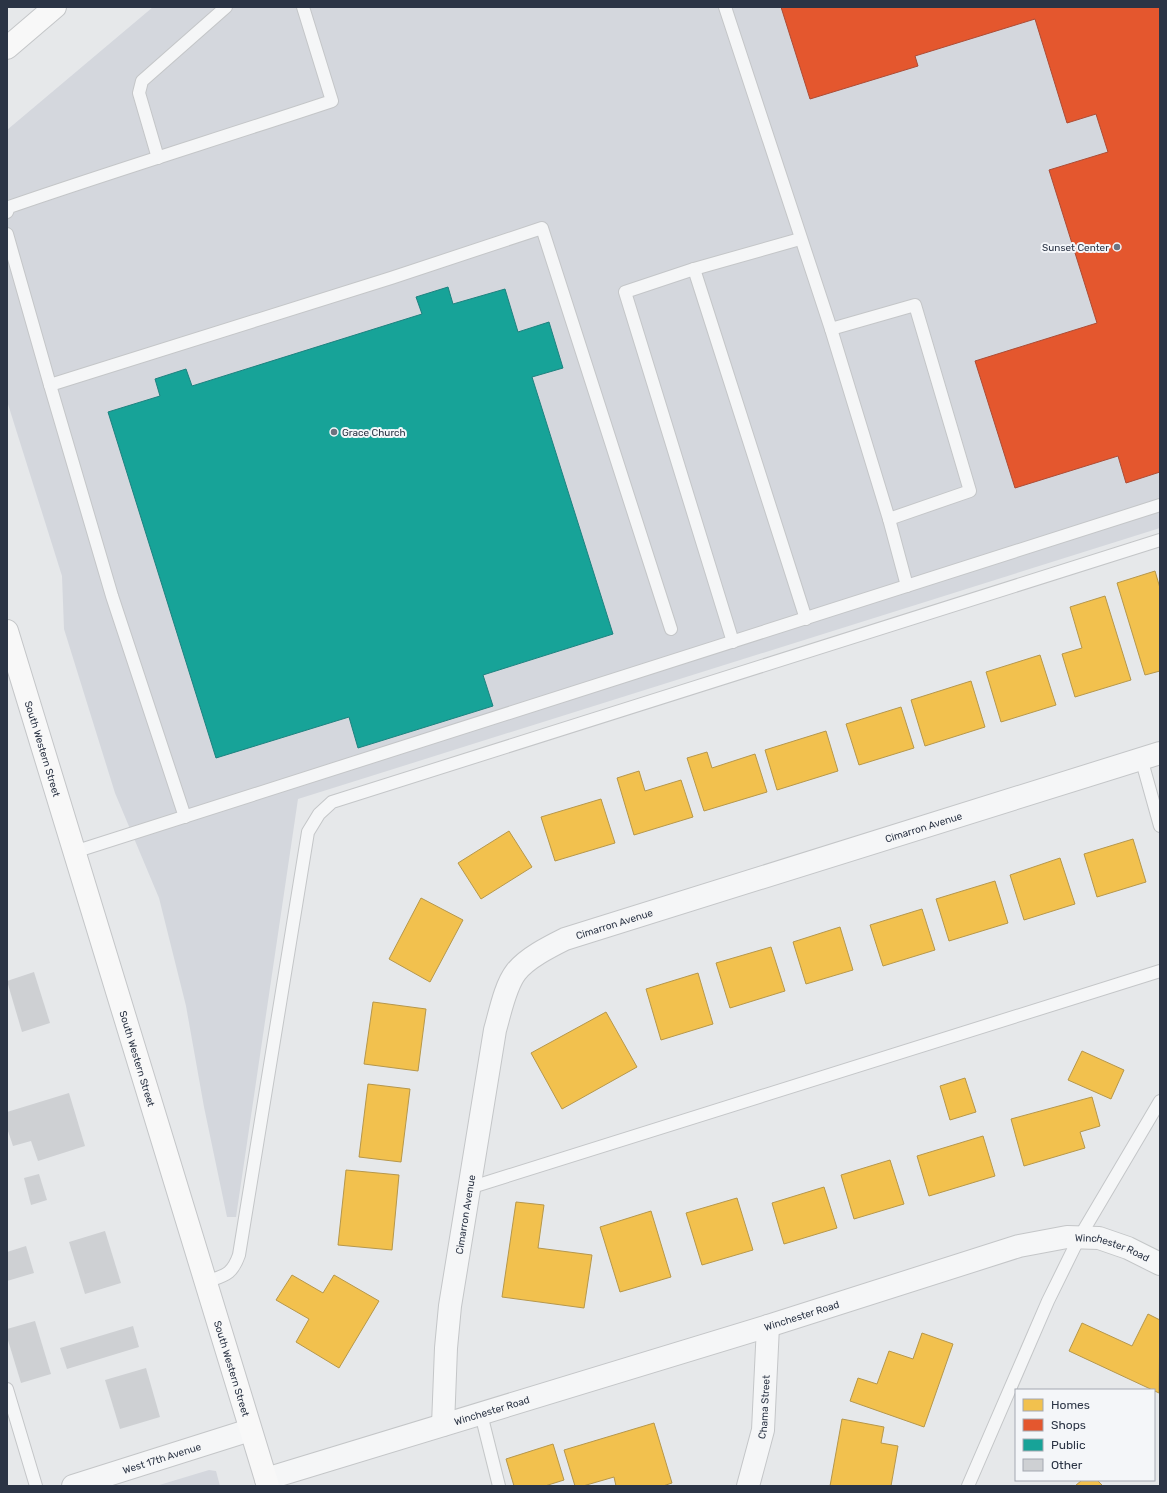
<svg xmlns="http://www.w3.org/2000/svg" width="1167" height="1493" viewBox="0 0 1167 1493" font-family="Rubik,sans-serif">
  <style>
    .built { fill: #d4d7dd }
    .homes { fill: #f2c14e; stroke: #b6974b }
    .shops { fill: #e4572e; stroke: #ac4c35 }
    .public { fill: #17a398; stroke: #1d827f }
    .building { fill: #ced0d3 }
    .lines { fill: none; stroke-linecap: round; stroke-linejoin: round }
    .service-casing { stroke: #c4c6c8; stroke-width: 14 }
    .minor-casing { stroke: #c4c6c8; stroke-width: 24 }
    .secondary-casing { stroke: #c4c6c8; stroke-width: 24 }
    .service { stroke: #f5f6f7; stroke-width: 12 }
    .minor { stroke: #f5f6f7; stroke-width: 22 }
    .secondary { stroke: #f8f8f8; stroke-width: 22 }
    .poi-dot { fill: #6c737f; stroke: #f4f6f9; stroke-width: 1.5 }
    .labels { text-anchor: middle; stroke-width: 4; stroke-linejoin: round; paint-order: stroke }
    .poi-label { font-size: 10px; fill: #2b3445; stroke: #f4f6f9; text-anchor: end }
    .street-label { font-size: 10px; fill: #2b3445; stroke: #f4f6f9 }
  </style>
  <rect width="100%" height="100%" fill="#e6e8ea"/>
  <!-- built -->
  <g class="built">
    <path d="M153,7H1160V528L298,799L236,1217H227L204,1107L186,1006L159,898L115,793L64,629L62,576L7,401V130Z"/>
    <path d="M209,1470L216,1471L220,1486H156Z"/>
  </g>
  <!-- homes -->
  <g class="homes">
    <path d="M1155,571L1160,588V671L1145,675L1117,583Z"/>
    <path d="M1105,596L1131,680L1075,697L1062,654L1082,648L1070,607Z"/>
    <path d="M1040,655L1056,705L1001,722L986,672Z"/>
    <path d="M971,681L985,727L925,746L911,700Z"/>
    <path d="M901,707L914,748L859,765L846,724Z"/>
    <path d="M826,731L838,771L777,790L765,750Z"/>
    <path d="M707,752L712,768L755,754L767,792L704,811L687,758Z"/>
    <path d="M639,771L645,791L681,780L693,817L634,835L617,778Z"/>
    <path d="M601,799L615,843L555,861L541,817Z"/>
    <path d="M509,831L532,867L481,899L458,863Z"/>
    <path d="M1133,839L1146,882L1097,897L1084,854Z"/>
    <path d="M1060,858L1075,904L1024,920L1010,875Z"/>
    <path d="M995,881L1008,923L949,941L936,899Z"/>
    <path d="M421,898L463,920L430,982L389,959Z"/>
    <path d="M922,909L935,950L883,966L870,925Z"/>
    <path d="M840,927L853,970L806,984L793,942Z"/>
    <path d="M771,947L785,991L730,1008L716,963Z"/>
    <path d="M698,973L713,1024L661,1040L646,989Z"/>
    <path d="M373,1002L426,1009L418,1071L364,1064Z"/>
    <path d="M606,1012L637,1067L562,1109L531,1053Z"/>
    <path d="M1082,1051L1124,1070L1111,1099L1068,1080Z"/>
    <path d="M965,1078L976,1112L950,1120L940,1086Z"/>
    <path d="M368,1084L410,1089L401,1162L359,1157Z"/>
    <path d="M1092,1097L1100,1126L1080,1132L1085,1148L1024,1166L1011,1119Z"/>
    <path d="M983,1136L995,1176L929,1196L917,1156Z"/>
    <path d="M890,1160L904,1204L854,1219L841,1175Z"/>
    <path d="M346,1170L399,1175L392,1250L338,1245Z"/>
    <path d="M824,1187L837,1228L784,1244L772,1203Z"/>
    <path d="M737,1198L753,1250L702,1265L686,1213Z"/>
    <path d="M516,1202L544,1205L538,1248L592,1255L584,1308L502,1297Z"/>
    <path d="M651,1211L671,1277L620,1292L600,1227Z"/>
    <path d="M292,1275L323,1293L334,1275L379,1301L339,1368L296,1342L309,1319L276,1300Z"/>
    <path d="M1148,1314L1160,1320L1159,1393L1069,1351L1082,1323L1132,1346Z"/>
    <path d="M922,1333L953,1344L924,1427L850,1401L858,1378L877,1384L889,1351L913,1359Z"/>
    <path d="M842,1419L884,1427L881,1443L898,1446L891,1486H830Z"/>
    <path d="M654,1423L672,1483L663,1486H616L614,1477L583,1486H575L564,1450Z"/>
    <path d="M553,1444L564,1480L545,1486H514L506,1459Z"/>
    <path d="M1082,1480H1097L1103,1486H1075Z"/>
  </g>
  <!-- shops -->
  <path class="shops" d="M781,7H1160V472L1126,483L1118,456L1015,488L975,361L1097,323L1049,170L1108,152L1096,114L1067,123L1035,19L915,56L918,66L810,99Z"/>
  <!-- public -->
  <path class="public" d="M448,287L453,304L505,289L518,332L549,322L563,368L532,377L613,634L483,675L493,706L358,748L349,717L216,758L108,412L160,396L155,379L186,369L192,386L422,314L416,297Z"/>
  <!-- building -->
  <g class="building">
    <path d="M34,972L50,1023L22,1032L7,981Z"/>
    <path d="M69,1093L85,1146L38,1161L31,1141L13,1146L7,1128V1112Z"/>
    <path d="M39,1174L47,1200L31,1205L24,1178Z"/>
    <path d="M105,1231L121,1283L85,1294L69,1242Z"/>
    <path d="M26,1246L34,1273L7,1281V1252Z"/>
    <path d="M35,1321L51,1374L21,1383L7,1337V1329Z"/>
    <path d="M133,1326L139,1347L67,1369L60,1348Z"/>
    <path d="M146,1368L160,1417L120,1429L105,1380Z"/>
  </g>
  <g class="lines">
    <!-- service casing -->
    <g class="service-casing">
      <g id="service">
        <path d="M725,7L831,329L889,519L907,586"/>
        <path d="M158,158L139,93L142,81L226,7"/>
        <path d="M7,212L9,207C116,170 224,137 332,101L303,7"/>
        <path d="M7,234L50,385"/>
        <path d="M694,269L806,619"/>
        <path d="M831,329L915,305L970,491L889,519"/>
        <path d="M733,642L625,292L694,269L800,239"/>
        <path d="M1141,758L1160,826"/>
        <path d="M185,817L112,596L50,385L391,278L542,228L671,629"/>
        <path d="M74,852L1160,505"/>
        <path d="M469,1188L1160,971"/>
        <path d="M206,1282C225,1275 232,1275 239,1255L308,832L319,814L332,802L1160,540"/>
        <path d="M7,1389L36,1486"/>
        <path d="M481,1414L499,1486"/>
        <path d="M968,1486L1048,1301L1079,1238L1160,1101"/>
      </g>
    </g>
    <!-- minor casing -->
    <g class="minor-casing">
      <g id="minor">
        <path id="s1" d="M443,1425L446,1348L450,1306L495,1030C500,1013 505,986 516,972C527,958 549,947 565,939L1160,753"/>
        <path id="s2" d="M266,1479L768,1326L1019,1246L1067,1237L1099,1238L1128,1248L1160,1264"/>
        <path id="s3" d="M73,1486L250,1430"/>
        <path id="s4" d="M748,1486L763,1430L768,1326"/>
      </g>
    </g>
    <!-- secondary casing -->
    <g class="secondary-casing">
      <g id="secondary">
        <path d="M7,48L55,7"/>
        <path id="s5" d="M7,631L268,1486"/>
      </g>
    </g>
    <!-- service -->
    <use href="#service" class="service"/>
    <!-- minor -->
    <use href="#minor" class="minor"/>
    <!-- secondary -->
    <use href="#secondary" class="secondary"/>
  </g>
  <!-- markers -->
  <g class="poi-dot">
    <circle cx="1117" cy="247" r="4"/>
    <circle cx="334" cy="432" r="4"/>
  </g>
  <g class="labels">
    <!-- poi labels -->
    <g class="poi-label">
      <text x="1109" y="251">Sunset Center</text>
      <text x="342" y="436" text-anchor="start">Grace Church</text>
    </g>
    <!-- street labels -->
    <g class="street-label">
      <text dy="4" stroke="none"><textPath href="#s5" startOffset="123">South Western Street</textPath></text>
      <text dy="4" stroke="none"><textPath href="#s1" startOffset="896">Cimarron Avenue</textPath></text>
      <text dy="4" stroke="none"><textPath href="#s1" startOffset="572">Cimarron Avenue</textPath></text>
      <text dy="4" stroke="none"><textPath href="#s5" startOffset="447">South Western Street</textPath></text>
      <text dy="4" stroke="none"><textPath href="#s1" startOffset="212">Cimarron Avenue</textPath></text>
      <text dy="4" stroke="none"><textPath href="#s2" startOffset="884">Winchester Road</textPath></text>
      <text dy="4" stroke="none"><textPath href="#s2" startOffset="560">Winchester Road</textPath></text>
      <text dy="4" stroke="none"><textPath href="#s5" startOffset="771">South Western Street</textPath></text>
      <text dy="4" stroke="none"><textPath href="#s4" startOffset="81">Chama Street</textPath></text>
      <text dy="4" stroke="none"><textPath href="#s2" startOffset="236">Winchester Road</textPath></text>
      <text dy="4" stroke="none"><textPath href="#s3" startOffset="93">West 17th Avenue</textPath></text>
    </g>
  </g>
  <!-- border -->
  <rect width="1167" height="1493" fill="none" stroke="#2b3445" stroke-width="16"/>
  <!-- legend -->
  <rect x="1015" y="1389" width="140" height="92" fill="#f4f6f9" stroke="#a4a8b1"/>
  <rect x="1023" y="1399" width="20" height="12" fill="#f2c14e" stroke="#a4a8b1"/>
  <text x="1051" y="1409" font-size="12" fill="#2b3445">Homes</text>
  <rect x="1023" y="1419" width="20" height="12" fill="#e4572e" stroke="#a4a8b1"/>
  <text x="1051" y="1429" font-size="12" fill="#2b3445">Shops</text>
  <rect x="1023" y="1439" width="20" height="12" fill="#17a398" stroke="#a4a8b1"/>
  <text x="1051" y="1449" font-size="12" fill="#2b3445">Public</text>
  <rect x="1023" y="1459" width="20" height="12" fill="#ced0d3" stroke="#a4a8b1"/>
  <text x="1051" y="1469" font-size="12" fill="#2b3445">Other</text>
</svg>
